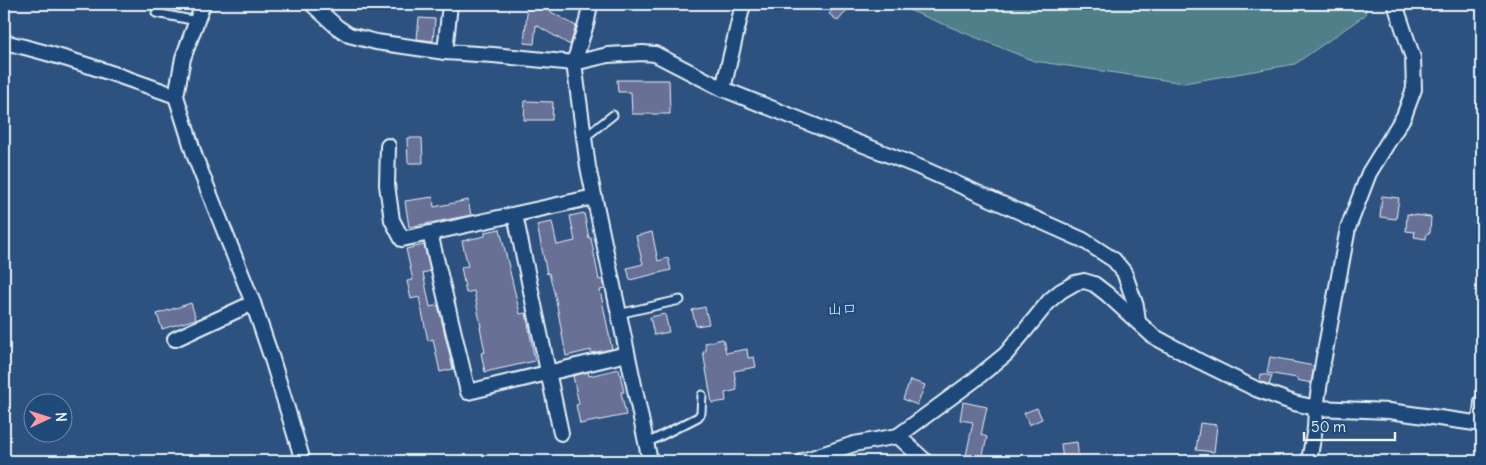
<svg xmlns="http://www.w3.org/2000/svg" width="1486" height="465" viewBox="0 0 1486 465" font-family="Delius,'Klee One',sans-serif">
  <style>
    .green { fill: #507f89; stroke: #9cb8c0 }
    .building { fill: #687095; stroke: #e8f1f8 }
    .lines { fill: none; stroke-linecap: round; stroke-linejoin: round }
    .service-casing { stroke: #e8f1f8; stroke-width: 11 }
    .minor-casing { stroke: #e8f1f8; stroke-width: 18 }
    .service { stroke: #1f4a7a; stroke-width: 7 }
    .minor { stroke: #1f4a7a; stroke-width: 14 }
    .labels { text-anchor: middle; stroke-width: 4.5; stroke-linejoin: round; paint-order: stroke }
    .neighbourhood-label { font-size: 15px; fill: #e8f1f8; stroke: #1f4a7a }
  </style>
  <rect width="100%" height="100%" fill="#2e527f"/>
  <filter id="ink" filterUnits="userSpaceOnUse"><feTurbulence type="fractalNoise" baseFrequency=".02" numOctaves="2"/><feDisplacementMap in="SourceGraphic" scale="10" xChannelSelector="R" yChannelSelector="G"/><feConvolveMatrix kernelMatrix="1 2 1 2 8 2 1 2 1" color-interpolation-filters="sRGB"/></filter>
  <g filter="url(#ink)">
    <!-- green -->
    <path class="green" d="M894,4H1367L1365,15L1295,64L1184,83L1034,61Z"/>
    <!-- building -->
    <g class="building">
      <path d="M529,4H537L576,26L570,45L536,25L534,44L524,43L527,13L525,12Z"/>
      <path d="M837,4H852L838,21L829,14Z"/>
      <path d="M419,18L435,19L433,41L417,39Z"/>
      <path d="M617,80H669L670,114H632L631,92H618Z"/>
      <path d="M525,101L553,102L552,120H524Z"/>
      <path d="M407,138H422L423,163H408Z"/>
      <path d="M1382,196L1399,198L1396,219L1380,217Z"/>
      <path d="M433,197L434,207L468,200L471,215L409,227L405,201Z"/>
      <path d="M584,213L589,238H591L599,280L603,279L605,289L600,290L612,349L591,353V350L566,356L556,300L549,273L547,274L537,225L552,222L557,245L575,241L570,216Z"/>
      <path d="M1407,214L1431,217L1430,233H1427L1426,239L1414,237L1415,232L1406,231Z"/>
      <path d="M500,229L520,314L526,313L535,361L485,372L481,353L485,352L480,327H481L474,291L466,293L461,267L468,266L462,241L485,236V232Z"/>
      <path d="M652,232L658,261L668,258L671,270L630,280L627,268L643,264L636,236Z"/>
      <path d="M424,245L430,271L423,273L430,307L438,305L453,369L440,372L433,339L428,341L419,297L411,299L407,281L413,280L406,249Z"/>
      <path d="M191,303L196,319L162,329L157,314Z"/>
      <path d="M705,307L709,324L696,326L692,310Z"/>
      <path d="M665,314L669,332L654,335L650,317Z"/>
      <path d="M723,339L726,353L747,349L748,358L754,357L756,367L734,371L737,390L725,393L726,401L712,403L703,352L706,351L705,343Z"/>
      <path d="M1270,357L1293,361V362L1314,366L1311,383L1297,380V378L1267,373Z"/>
      <path d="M619,369L624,392H621L626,415L580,424L576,405L579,404L573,376L588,372L589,376Z"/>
      <path d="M1261,374L1272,376L1269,385L1260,381Z"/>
      <path d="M910,380L925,385L917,405L903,399Z"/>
      <path d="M963,402L987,407L981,435L987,437L982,459L966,456L973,422L960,420Z"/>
      <path d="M1037,408L1042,419L1029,425L1024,413Z"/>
      <path d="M1200,423L1217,425L1214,452L1196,450Z"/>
      <path d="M1077,442L1079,461H1063L1061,444Z"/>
    </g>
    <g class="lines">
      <!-- service casing -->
      <g class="service-casing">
        <g id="service">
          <path d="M156,13L197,21"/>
          <path d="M584,138L613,115"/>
          <path d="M618,314L680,300"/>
          <path d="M645,444L698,417L701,413L702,395"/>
        </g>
      </g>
      <!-- minor casing -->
      <g class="minor-casing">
        <g id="minor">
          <path d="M203,4L183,58L176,96L195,157L253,303L272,359L303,461"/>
          <path d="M312,4L337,27L349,35L376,42L445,52L493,55L574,63L608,55L643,53L655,54L723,89L919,167L1083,240L1114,260L1124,272L1136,306L1138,322"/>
          <path d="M590,4L587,21L574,63L588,167L650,461"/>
          <path d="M4,42C64,56 118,75 176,96"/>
          <path d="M445,52L450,4"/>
          <path d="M723,89L743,4"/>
          <path d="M388,146L387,185L392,220L402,239L430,233"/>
          <path d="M594,197L430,233L468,392L627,354"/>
          <path d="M515,215L561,433"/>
          <path d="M175,339L253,303"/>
          <path d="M1480,424L1482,402"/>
          <path d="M898,436L925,461"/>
          <path d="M803,461L854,444L898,436L973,381L1006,354L1050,300L1061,291L1075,283L1084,281L1094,284L1107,294L1153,336L1199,361L1256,389L1294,403L1316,408L1389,411L1482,424"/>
          <path d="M1309,461L1315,428L1316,408L1323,362L1348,228L1369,173L1404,116L1414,89L1413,58L1395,4"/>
        </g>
      </g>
      <!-- service -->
      <use href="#service" class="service"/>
      <!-- minor -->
      <use href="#minor" class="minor"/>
    </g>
  </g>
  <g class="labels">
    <!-- neighbourhood labels -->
    <g class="neighbourhood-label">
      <text x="842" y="314">山口</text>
    </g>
  </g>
  <!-- margin -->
  <rect width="1486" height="465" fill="none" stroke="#1f4a7a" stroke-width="20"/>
  <rect x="10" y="10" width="1466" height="445" fill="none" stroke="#e8f1f8" stroke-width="2" filter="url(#ink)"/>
  <!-- north arrow -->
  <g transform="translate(48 418) rotate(86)"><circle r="24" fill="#1f4a7a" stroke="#6f8dac"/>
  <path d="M0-4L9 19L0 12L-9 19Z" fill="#ff9aa2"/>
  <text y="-8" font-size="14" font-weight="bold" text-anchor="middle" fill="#e8f1f8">N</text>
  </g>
  <!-- scale -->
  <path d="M1304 432v8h91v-8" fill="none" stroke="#e8f1f8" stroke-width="2.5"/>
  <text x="1311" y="432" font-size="15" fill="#e8f1f8" stroke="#1f4a7a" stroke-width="4" paint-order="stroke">50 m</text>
</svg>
